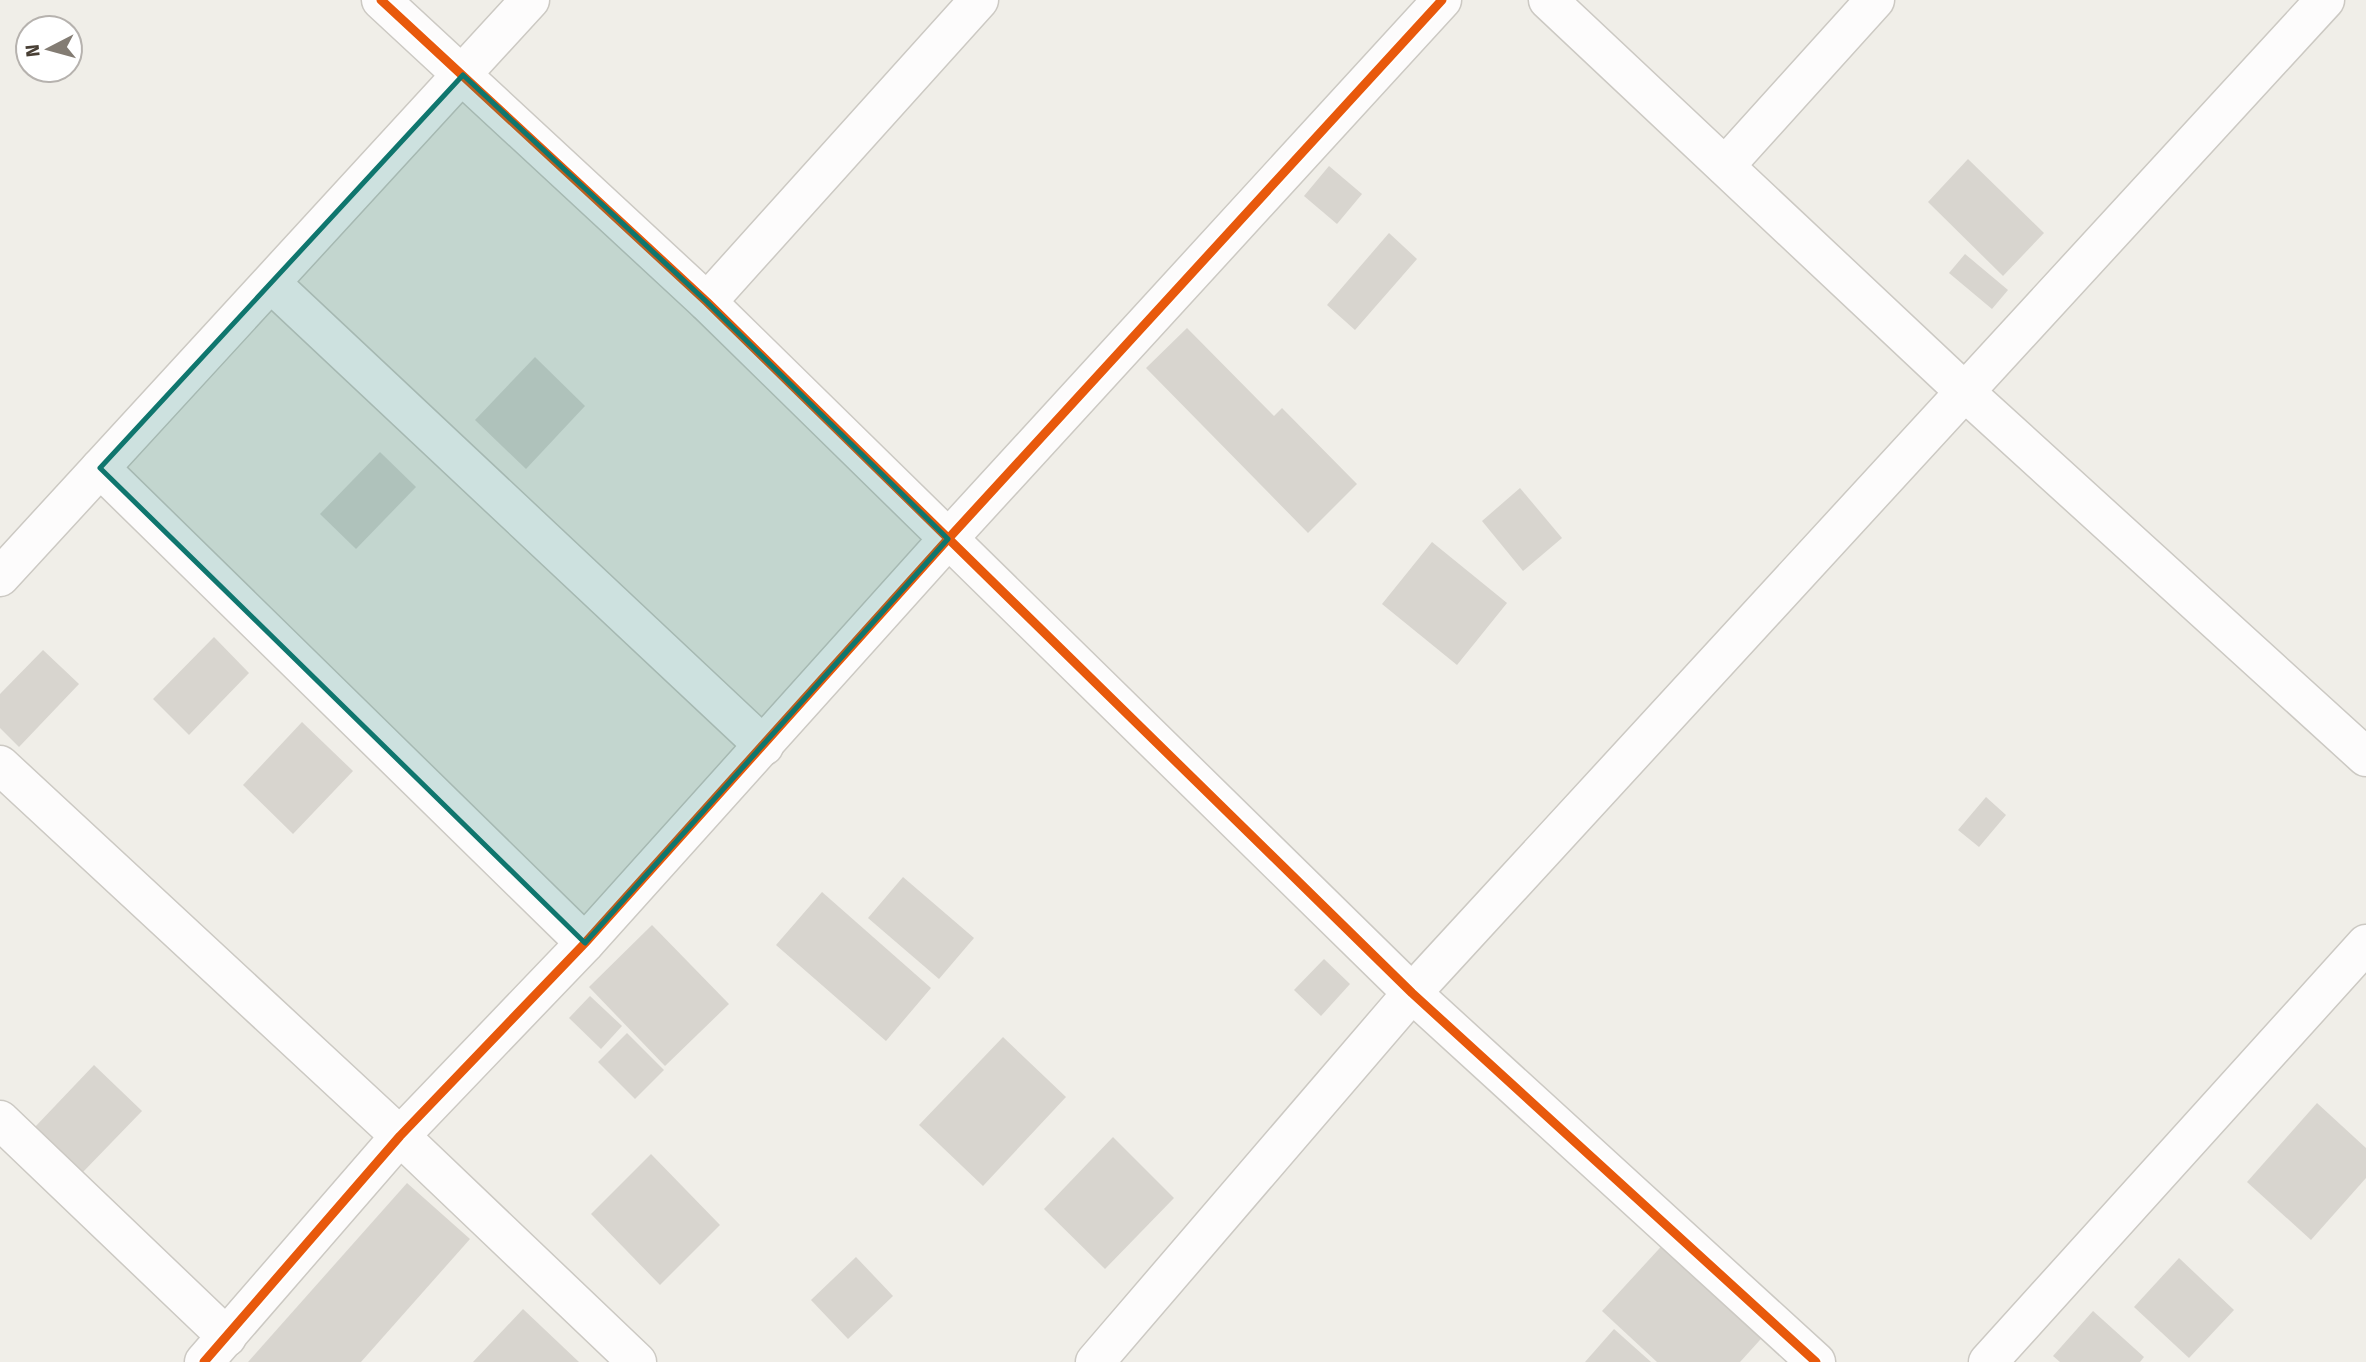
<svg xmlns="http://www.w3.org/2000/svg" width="2366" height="1362" viewBox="0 0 2366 1362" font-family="'Fira Sans',sans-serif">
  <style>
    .building { fill: #d8d5cf }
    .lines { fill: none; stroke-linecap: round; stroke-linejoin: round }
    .street-casing { stroke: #ccc9c3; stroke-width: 41 }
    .street { stroke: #fdfcfc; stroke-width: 38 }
    .cycleway-casing { stroke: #fff; stroke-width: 13 }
    .cycleway { stroke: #e8590c; stroke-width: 9 }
    .marked { fill: #0f766e; fill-opacity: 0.2; stroke: #0f766e; stroke-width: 5; stroke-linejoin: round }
  </style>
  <rect width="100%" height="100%" fill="#f0eee8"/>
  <!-- building -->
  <g class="building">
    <path d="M1968,159L2044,233L2003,276L1928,202Z"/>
    <path d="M1329,166L1362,194L1337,224L1304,196Z"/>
    <path d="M1389,233L1417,259L1355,330L1327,305Z"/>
    <path d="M1965,254L2008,290L1992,309L1949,273Z"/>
    <path d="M1187,328L1274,416L1282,408L1357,484L1308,533L1146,368Z"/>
    <path d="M535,357L585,406L526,469L475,420Z"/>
    <path d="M380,452L416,487L356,549L320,514Z"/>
    <path d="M1520,488L1562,538L1523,571L1482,521Z"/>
    <path d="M1432,542L1507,603L1457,665L1382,604Z"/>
    <path d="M214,637L249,673L189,735L153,699Z"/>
    <path d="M43,650L79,684L19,747L0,728V694Z"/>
    <path d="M302,722L353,771L293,834L243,785Z"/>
    <path d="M1986,797L2006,815L1979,847L1958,830Z"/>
    <path d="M903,877L974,938L939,979L868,918Z"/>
    <path d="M822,892L931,988L886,1041L776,945Z"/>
    <path d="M652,925L729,1004L665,1066L589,987Z"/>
    <path d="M1324,959L1350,984L1321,1016L1294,990Z"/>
    <path d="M590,996L622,1026L601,1049L569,1018Z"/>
    <path d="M627,1033L664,1070L635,1099L598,1062Z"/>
    <path d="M1003,1037L1066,1097L983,1186L919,1125Z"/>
    <path d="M94,1065L142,1111L82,1173L35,1127Z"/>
    <path d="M2317,1103L2366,1148V1178L2311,1240L2247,1182Z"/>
    <path d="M1113,1137L1174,1198L1105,1269L1044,1209Z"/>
    <path d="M651,1154L720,1225L660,1285L591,1214Z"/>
    <path d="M407,1183L470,1239L361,1362H248Z"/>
    <path d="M1669,1238L1769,1330L1740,1362H1657L1602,1311Z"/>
    <path d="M856,1257L893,1296L848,1339L811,1300Z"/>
    <path d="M2179,1258L2234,1310L2189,1358L2134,1307Z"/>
    <path d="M523,1309L579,1362H473Z"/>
    <path d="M2093,1311L2144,1357L2140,1362H2060L2053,1356Z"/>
    <path d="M1614,1329L1651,1362H1585Z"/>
  </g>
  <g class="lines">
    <!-- street casing -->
    <g class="street-casing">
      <g id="street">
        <path d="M381,0L707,302L1412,993L1816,1362"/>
        <path d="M1548,0L1965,392L2366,757"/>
        <path d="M1725,166L1875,0"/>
        <path d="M272,284L764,746"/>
        <path d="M707,302L979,0"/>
        <path d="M100,468L585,943"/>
        <path d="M0,577L530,0"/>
        <path d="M0,765L400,1136L637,1362"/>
        <path d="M0,1120L227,1337"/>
        <path d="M204,1362L400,1136L585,943L948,539L1442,0"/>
        <path d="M1095,1362L1412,993L2325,0"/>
        <path d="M1988,1362L2366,944"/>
      </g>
    </g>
    <!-- street -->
    <use href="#street" class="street"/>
    <!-- cycleway casing -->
    <g class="cycleway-casing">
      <g id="cycleway">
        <path d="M381,0L707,302L1412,993L1816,1362"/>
        <path d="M204,1362L400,1136L585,943L948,539L1442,0"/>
      </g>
    </g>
    <!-- cycleway -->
    <use href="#cycleway" class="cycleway"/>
  </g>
  <!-- marked area -->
  <path class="marked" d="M463,75L707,302L948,539L585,943L100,468Z"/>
  <!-- north arrow -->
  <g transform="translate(49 49) rotate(264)"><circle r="33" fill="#ffffff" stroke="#b6b2ae" stroke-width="2"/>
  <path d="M0-5L12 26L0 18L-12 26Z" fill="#837c73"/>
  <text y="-10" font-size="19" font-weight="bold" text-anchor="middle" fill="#483f34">N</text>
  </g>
</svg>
